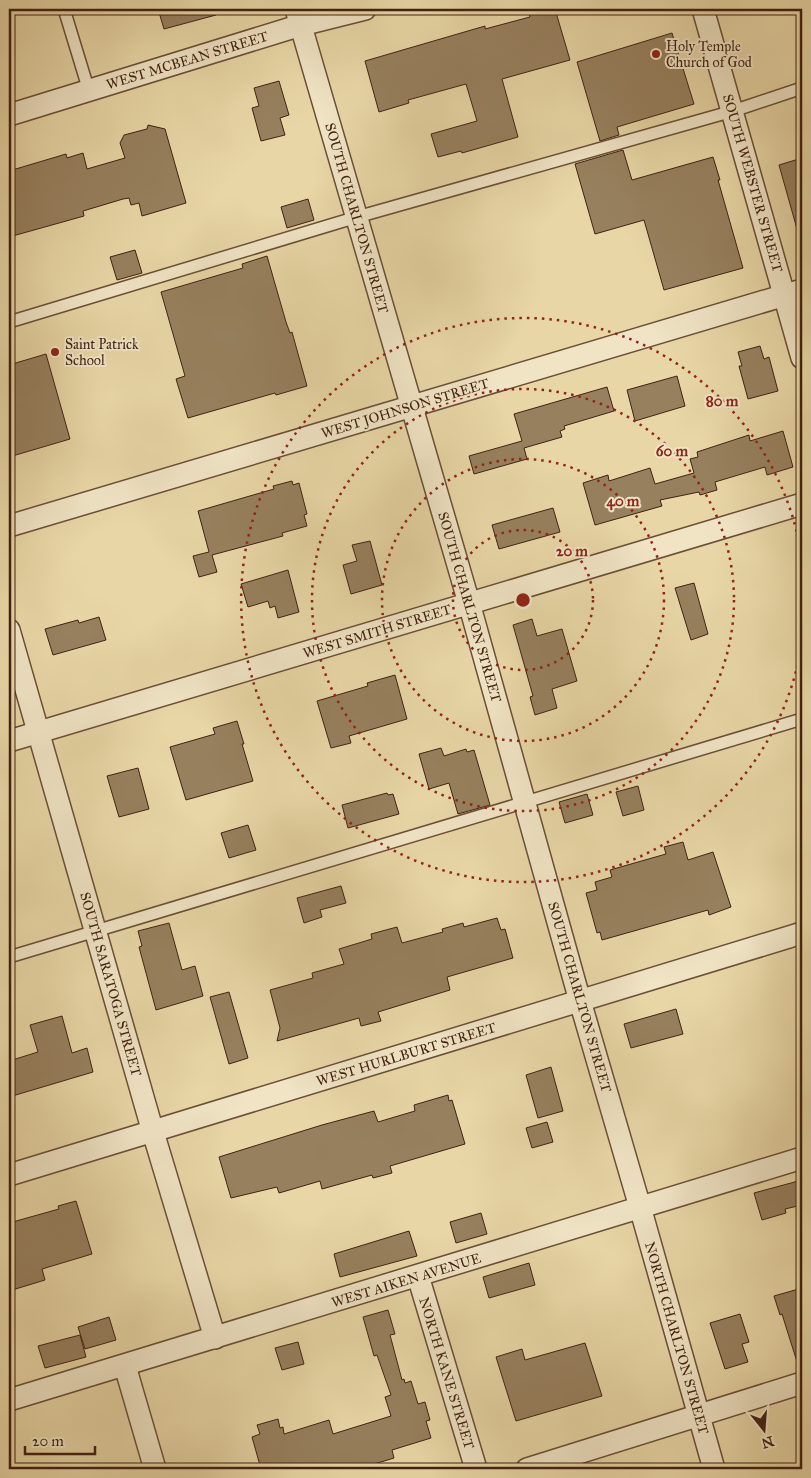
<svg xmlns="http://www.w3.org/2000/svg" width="811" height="1478" viewBox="0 0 811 1478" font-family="'IM FELL Great Primer',serif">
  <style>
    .building { fill: #97805e; stroke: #402211 }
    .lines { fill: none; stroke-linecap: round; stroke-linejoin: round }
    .lane-casing { stroke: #6a4f36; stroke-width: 14 }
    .street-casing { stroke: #6a4f36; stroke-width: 24 }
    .lane { stroke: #f0e4c5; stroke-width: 11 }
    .street { stroke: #f0e4c5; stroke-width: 21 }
    .ring { fill: none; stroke: #8f2418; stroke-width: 2.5; stroke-dasharray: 2.5 5 }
    .poi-dot { fill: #8f2418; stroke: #f0e4c5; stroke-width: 2 }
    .labels { text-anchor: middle; stroke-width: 4; stroke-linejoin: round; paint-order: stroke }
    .poi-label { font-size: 14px; fill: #402211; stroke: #f0e4c5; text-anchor: start }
    .street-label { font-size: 14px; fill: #402211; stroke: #f0e4c5 }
    .centre { fill: #8f2418; stroke: #f0e4c5; stroke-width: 2.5 }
    .ring-label { font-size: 15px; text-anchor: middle; font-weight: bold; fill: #8f2418; stroke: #f0e4c5; stroke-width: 4; stroke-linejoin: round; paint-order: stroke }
  </style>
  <rect width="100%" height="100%" fill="#e8d6a6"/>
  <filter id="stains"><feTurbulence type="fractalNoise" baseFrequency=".004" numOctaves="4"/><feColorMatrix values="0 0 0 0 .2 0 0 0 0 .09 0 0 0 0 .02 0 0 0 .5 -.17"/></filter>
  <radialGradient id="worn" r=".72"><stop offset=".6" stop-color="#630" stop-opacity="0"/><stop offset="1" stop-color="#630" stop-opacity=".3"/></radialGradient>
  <!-- building -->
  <g class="building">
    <path d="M158,9H215L216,15L164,29Z"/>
    <path d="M528,9H555L570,60L502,79L518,137L462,153L461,151L438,157L431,134L477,121L466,84L408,100L409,103L379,112L365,61L485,26V29L530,17Z"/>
    <path d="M672,33L694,104L617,127L619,135L600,141L577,62Z"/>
    <path d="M279,81L289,115L280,118L285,135L261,141L252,108L259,106L254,88Z"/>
    <path d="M148,125L165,129L186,203L142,216L139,203L131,205L129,198L123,199L83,211L84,216L9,237V171L66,154L67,158L83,153L87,169L125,158L120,143L124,135L147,129Z"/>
    <path d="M623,150L632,180L713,157L720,180H718L743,268L664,290L644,220L595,234L575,164Z"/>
    <path d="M802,158V228L797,229L779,165Z"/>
    <path d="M308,199L314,220L287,228L281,207Z"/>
    <path d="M135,250L142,273L117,280L110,257Z"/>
    <path d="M267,256L286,322L290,333L292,332L307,386L276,395L275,393L188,418L176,379L185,376L161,292L243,268L242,264Z"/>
    <path d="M760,346L764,359L769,357L778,391L748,399L739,366H742L738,352Z"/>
    <path d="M46,354L70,439L9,457V365Z"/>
    <path d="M677,376L685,406L635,421L627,390Z"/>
    <path d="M607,387L614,411L564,426L565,429L560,431L562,437L524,448L527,459L474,474L469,456L522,441L514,414Z"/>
    <path d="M783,431L793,467L767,475L765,467L715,482L717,490L700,495L699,492L660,500L662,506L595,525L583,483L608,475L609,481L650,468L655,484L694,473L690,459L698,457L697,452L749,435L750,441Z"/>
    <path d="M292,481L293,485L299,483L307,514L304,515L307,526L282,533L283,536L212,555L217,572L199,577L193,556L209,552L198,511L274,489L273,486Z"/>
    <path d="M553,508L560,532L499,549L492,525Z"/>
    <path d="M370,541L382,585L351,594L343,565L357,561L352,545Z"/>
    <path d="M288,570L299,612L278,618L275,606L270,608L268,601L248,607L241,584Z"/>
    <path d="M694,583L708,634L691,640L675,588Z"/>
    <path d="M99,617L106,640L53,655L45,629L78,620L79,623Z"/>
    <path d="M532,619L537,636L562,629L577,681L552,689L557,708L535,715L530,697L533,696L513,625Z"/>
    <path d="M395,675L407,719L349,736L351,743L331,748L317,701L368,686L367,683Z"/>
    <path d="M237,721L244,744H242L253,781L186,800L170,747L215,734L213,728Z"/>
    <path d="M441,748L444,756L466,749L467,752L474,750L490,805L458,814L449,783L429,789L419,754Z"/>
    <path d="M138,768L149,809L119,817L107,776Z"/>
    <path d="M638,786L644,810L623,816L616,792Z"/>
    <path d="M387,793L388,795L393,794L399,814L348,828L342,805Z"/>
    <path d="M587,794L593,815L565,823L559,802Z"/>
    <path d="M248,825L256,850L229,858L221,833Z"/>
    <path d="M683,842L688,860L713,852L731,907L709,915L708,910L602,940L600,932L597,933L586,893L597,890L595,882L612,877L610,870L666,854L664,847Z"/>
    <path d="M341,886L346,903L320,910L322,917L304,923L297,898Z"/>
    <path d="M497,918L501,930L505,929L513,958L447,977L450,990L378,1012L381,1021L361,1026L359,1018L277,1041L280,1028L270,990L313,978L312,973L344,964L339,949L372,939L371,934L397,927L402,943L443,932L442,929L463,923L464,927Z"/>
    <path d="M169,923L182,970L195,966L203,996L156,1010L139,947L142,946L138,931Z"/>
    <path d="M229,992L248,1058L229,1064L210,997Z"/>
    <path d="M676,1009L683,1034L631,1048L624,1024Z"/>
    <path d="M62,1016L72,1053L87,1048L93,1072L9,1097V1061L38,1052L30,1025Z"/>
    <path d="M551,1067L563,1111L538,1118L526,1075Z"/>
    <path d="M448,1095L449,1101L452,1100L465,1144L390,1166L392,1173L373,1178L372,1175L322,1189L320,1181L279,1193L277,1187L231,1198L219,1157L322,1125L374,1111L378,1122L415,1111L414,1105Z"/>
    <path d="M547,1122L553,1142L532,1148L526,1128Z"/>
    <path d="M802,1180V1205L785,1209L786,1213L762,1220L754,1193Z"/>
    <path d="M76,1201L92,1254L42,1269L45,1280L9,1291V1223L59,1209L58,1206Z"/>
    <path d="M481,1213L487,1234L456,1243L450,1222Z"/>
    <path d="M409,1231L417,1256L340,1277L334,1254Z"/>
    <path d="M529,1263L535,1285L489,1298L483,1277Z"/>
    <path d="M802,1288V1364L798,1365L782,1314L780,1315L774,1296Z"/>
    <path d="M388,1310L395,1334L390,1335L402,1380L404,1379L405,1383L411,1381L418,1404L425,1402L430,1420L426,1421L431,1438L392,1450L394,1458L358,1469H261L252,1437L260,1434L257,1425L278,1419L280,1428L283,1427L284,1434L329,1420L333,1434L391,1416L385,1397L391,1395L377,1355L374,1356L363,1317Z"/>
    <path d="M740,1314L749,1342L742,1344L748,1362L725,1369L710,1323Z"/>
    <path d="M109,1317L116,1340L85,1349L78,1327Z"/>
    <path d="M80,1335L86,1357L45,1368L38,1346Z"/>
    <path d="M298,1342L304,1364L282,1370L275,1348Z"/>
    <path d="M585,1343L602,1396L516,1421L496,1357L522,1349L525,1360Z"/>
  </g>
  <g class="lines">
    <!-- lane casing -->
    <g class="lane-casing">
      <g id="lane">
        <path d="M64,9L89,91"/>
        <path d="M9,322L357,217L733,111L802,88"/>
        <path d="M9,957L802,719"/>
      </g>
    </g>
    <!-- street casing -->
    <g class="street-casing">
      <g id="street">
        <path d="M296,9L469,603L580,1001L640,1207L714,1469"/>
        <path d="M703,9L802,358"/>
        <path d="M9,115L301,25L365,9"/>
        <path d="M9,526L802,290"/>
        <path d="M9,630L153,1132L215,1338"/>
        <path d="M9,741L802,504"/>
        <path d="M9,1175L802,933"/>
        <path d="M418,1276L476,1469"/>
        <path d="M125,1366L155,1469"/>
        <path d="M9,1400L802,1158"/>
        <path d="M527,1469L802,1383"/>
      </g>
    </g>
    <!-- lane -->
    <use href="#lane" class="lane"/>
    <!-- street -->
    <use href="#street" class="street"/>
  </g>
  <!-- distance rings -->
  <g class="ring">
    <circle cx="523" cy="600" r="70"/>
    <circle cx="523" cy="600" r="141"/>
    <circle cx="523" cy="600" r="211"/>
    <path d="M802 642A282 282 0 1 1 802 558"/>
  </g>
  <!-- markers -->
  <g class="poi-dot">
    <circle cx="656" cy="54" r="5"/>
    <circle cx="55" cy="352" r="5"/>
  </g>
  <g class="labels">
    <!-- poi labels -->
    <g class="poi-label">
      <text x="666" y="51">Holy Temple<tspan x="666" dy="16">Church of God</tspan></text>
      <text x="65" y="349">Saint Patrick<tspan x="65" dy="16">School</tspan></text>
    </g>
    <!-- street labels -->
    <g class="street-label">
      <text transform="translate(187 60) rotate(-17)" y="5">WEST MCBEAN STREET</text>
      <text transform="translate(753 183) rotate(74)" y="5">SOUTH WEBSTER STREET</text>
      <text transform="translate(357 218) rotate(74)" y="5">SOUTH CHARLTON STREET</text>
      <text transform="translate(405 408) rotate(-17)" y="5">WEST JOHNSON STREET</text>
      <text transform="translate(470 607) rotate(74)" y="5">SOUTH CHARLTON STREET</text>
      <text transform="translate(377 631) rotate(-17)" y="5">WEST SMITH STREET</text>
      <text transform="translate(111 984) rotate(74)" y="5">SOUTH SARATOGA STREET</text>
      <text transform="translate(580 997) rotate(74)" y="5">SOUTH CHARLTON STREET</text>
      <text transform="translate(406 1054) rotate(-17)" y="5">WEST HURLBURT STREET</text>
      <text transform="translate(406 1280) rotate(-17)" y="5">WEST AIKEN AVENUE</text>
      <text transform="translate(677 1338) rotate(74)" y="5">NORTH CHARLTON STREET</text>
      <text transform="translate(447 1373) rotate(73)" y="5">NORTH KANE STREET</text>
    </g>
  </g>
  <circle cx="523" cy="600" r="8" class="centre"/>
  <g class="ring-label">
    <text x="722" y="406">80 m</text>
    <text x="672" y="456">60 m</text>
    <text x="623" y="506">40 m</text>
    <text x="572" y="556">20 m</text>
  </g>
  <!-- margin -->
  <rect width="811" height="1478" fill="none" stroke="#e8d6a6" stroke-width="30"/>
  <rect x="10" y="10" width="791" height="1458" fill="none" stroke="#402211" stroke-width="2.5"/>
  <rect x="15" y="15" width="781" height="1448" fill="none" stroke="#402211"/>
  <!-- north arrow -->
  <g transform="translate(764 1430) rotate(163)" stroke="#f0e4c5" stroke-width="4" paint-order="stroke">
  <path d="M0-4L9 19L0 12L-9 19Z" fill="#402211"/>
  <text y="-8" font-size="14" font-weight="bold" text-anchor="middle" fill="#402211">N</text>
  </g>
  <!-- scale -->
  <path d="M25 1446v8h70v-8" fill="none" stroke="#402211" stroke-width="2.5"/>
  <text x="32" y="1446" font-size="15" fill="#402211" stroke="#f0e4c5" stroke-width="4" paint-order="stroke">20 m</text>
  <rect width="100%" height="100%" filter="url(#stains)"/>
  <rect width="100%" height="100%" fill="url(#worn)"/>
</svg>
